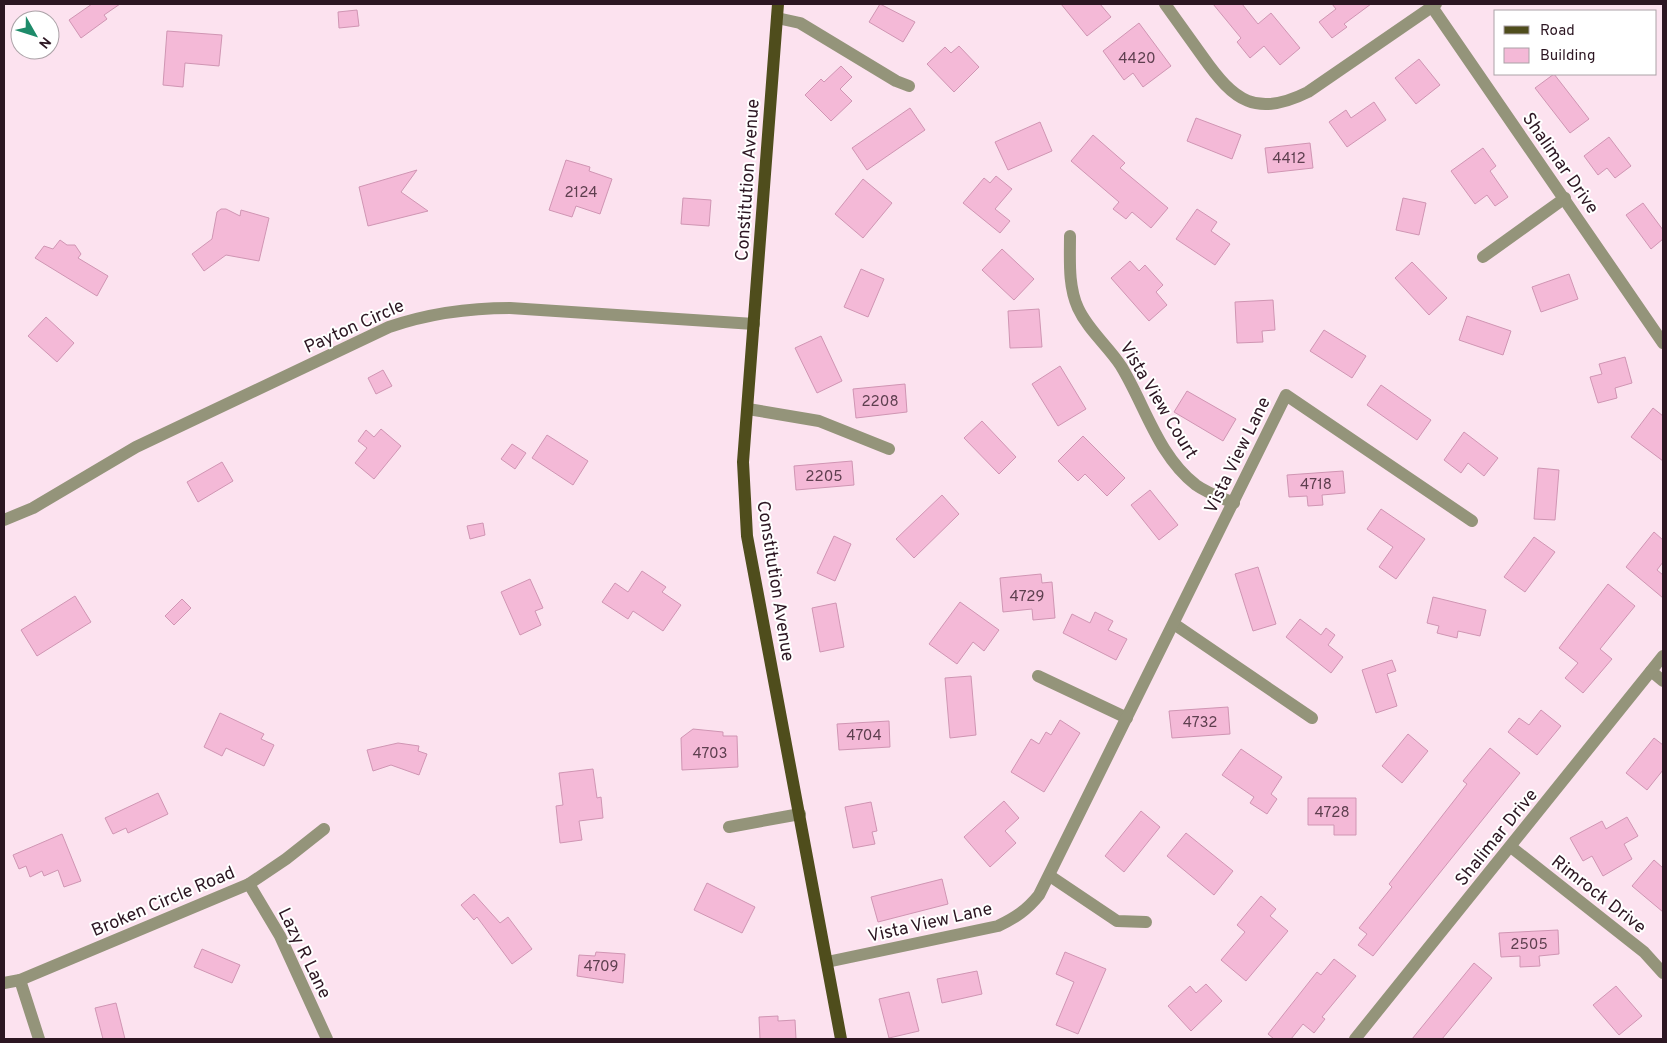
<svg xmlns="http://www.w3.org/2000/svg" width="1667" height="1043" viewBox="0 0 1667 1043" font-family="Overpass,sans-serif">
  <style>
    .building { fill: #f4b9d7; stroke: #d095b3 }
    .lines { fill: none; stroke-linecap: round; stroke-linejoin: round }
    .minor { stroke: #94947a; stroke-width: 12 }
    .primary { stroke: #4f4d1c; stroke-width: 12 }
    .labels { text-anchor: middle; stroke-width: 4; stroke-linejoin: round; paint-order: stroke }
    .number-label { font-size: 15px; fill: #5e3f4f }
    .street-label { font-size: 18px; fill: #2c1622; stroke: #fff }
  </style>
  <rect width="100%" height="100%" fill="#fce2ef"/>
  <!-- building -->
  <g class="building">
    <path d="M92,4H120L104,15L107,19L81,38L69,20Z"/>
    <path d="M880,4L915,22L903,42L869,22Z"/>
    <path d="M1061,4H1100L1111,17L1087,36Z"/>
    <path d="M1213,4H1242L1258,24L1271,13L1300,48L1280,65L1264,46L1250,58L1237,42L1241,38Z"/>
    <path d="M1332,4H1371L1344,24L1347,27L1332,38L1319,22L1336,9Z"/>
    <path d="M357,10L359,26L339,28L338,12Z"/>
    <path d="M1139,23L1171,66L1143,87L1133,73L1124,80L1103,51Z"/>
    <path d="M167,31L222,35L219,66L185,63L183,87L163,85Z"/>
    <path d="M959,46L979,67L954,92L927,64L945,47L951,53Z"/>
    <path d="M1419,59L1440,85L1416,104L1395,78Z"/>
    <path d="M841,66L852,77L840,89L852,101L831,121L805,95L821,79L824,82Z"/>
    <path d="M1554,74L1589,119L1570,133L1535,88Z"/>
    <path d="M1374,102L1386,120L1347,147L1329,122L1346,110L1351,118Z"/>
    <path d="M910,108L925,130L867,170L852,148Z"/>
    <path d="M1196,118L1241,135L1232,159L1187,141Z"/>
    <path d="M1040,122L1052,151L1008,170L995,142Z"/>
    <path d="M1093,135L1125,163L1120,168L1168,208L1151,228L1132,212L1126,219L1113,209L1119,202L1071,161Z"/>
    <path d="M1609,137L1631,166L1615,178L1607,168L1598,175L1584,156Z"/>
    <path d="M1310,143L1313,168L1268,173L1265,148Z"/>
    <path d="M1483,148L1496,166L1490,171L1508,197L1495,206L1487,195L1475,204L1451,171Z"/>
    <path d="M566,160L590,167L589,171L612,179L600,214L576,206L572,217L549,210Z"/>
    <path d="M417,170L401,192L428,211L368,226L359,187Z"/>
    <path d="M996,176L1012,189L995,209L1010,221L1000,233L963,203L984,178L990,183Z"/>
    <path d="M863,179L892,203L863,238L835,214Z"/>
    <path d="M683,198L711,200L709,226L681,224Z"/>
    <path d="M1403,198L1426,203L1419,235L1396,230Z"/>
    <path d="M1643,203L1663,230V239L1651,249L1626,215Z"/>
    <path d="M221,209H226L240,216L241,210L269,218L259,261L226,255L204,271L192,254L212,239L217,212Z"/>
    <path d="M1197,209L1217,222L1211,231L1230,244L1215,265L1176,239Z"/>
    <path d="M60,240L67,245H75L81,254L78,258L108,276L97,296L35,258L44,246L53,249Z"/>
    <path d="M1002,249L1034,279L1014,300L982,270Z"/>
    <path d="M1130,261L1139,271L1145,265L1163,285L1156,292L1167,305L1149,321L1111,278Z"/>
    <path d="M1412,262L1447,298L1429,315L1395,278Z"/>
    <path d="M861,269L884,279L868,317L844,307Z"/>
    <path d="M1569,274L1578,299L1541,312L1532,287Z"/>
    <path d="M1273,300L1275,330L1262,331L1263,342L1237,343L1235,302Z"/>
    <path d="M1039,309L1042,347L1010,348L1008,311Z"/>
    <path d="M1467,316L1511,331L1503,355L1459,340Z"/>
    <path d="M46,317L74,343L57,362L28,336Z"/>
    <path d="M1324,330L1366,356L1352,378L1310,351Z"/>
    <path d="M821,336L842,381L817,393L795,348Z"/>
    <path d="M1625,357L1632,383L1615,388L1617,398L1598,403L1590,377L1602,374L1599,364Z"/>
    <path d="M1060,366L1086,409L1058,426L1032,384Z"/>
    <path d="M383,370L392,386L376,394L368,378Z"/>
    <path d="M905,384L907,412L856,418L853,389Z"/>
    <path d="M1381,385L1431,420L1417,440L1367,405Z"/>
    <path d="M1187,391L1236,419L1223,441L1174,412Z"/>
    <path d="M1653,408L1663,416V461L1631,437Z"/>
    <path d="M982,421L1016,457L999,474L964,438Z"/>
    <path d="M381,429L401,446L374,479L355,463L367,448L358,441L366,430L374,437Z"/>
    <path d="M1464,432L1498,458L1484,476L1468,463L1461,473L1444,460Z"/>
    <path d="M547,435L588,461L573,485L532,458Z"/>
    <path d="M1083,436L1125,478L1107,496L1085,474L1078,481L1058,461Z"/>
    <path d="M512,444L526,453L515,469L501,459Z"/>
    <path d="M852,461L854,485L796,490L794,466Z"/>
    <path d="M222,462L233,481L198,502L187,482Z"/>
    <path d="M1538,468L1559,470L1555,520L1534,519Z"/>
    <path d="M1343,471L1345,493L1322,495L1323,505L1308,506L1307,496L1289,497L1287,475Z"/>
    <path d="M1150,490L1178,525L1159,540L1131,505Z"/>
    <path d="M942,495L959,514L914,558L896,539Z"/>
    <path d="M1381,509L1425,539L1396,579L1379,567L1393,547L1367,529Z"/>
    <path d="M483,523L485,535L470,539L467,526Z"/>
    <path d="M1654,532L1663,540V562L1657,570L1663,575V598L1626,567Z"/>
    <path d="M834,536L851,544L835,581L817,573Z"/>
    <path d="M1534,537L1555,552L1525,592L1504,577Z"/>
    <path d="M1258,567L1276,624L1253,631L1235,574Z"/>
    <path d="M642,571L666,587L662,592L681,605L663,631L633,611L628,619L602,602L615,583L628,592Z"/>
    <path d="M1041,574L1042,583L1052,582L1055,618L1033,620L1032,609L1003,612L1000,578Z"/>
    <path d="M530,579L543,608L535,611L541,625L520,635L501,592Z"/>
    <path d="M1608,584L1635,606L1600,649L1612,659L1583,693L1565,678L1578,663L1559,648Z"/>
    <path d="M75,596L91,622L37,656L21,630Z"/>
    <path d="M1433,597L1486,610L1480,636L1458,631L1457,638L1437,633L1439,626L1427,623Z"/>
    <path d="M182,599L191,608L174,625L165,616Z"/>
    <path d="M960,602L999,630L984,651L973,642L957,664L929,644Z"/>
    <path d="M836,603L844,647L820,652L812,608Z"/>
    <path d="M1095,612L1113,621L1108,630L1127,639L1116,660L1063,633L1072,614L1090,623Z"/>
    <path d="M1300,619L1321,635L1326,628L1335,635L1328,645L1343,657L1331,673L1286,637Z"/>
    <path d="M1392,660L1396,671L1387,674L1397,706L1376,713L1362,670Z"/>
    <path d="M971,676L976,735L950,738L945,678Z"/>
    <path d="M1228,707L1230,734L1172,738L1169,711Z"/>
    <path d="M1541,710L1561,726L1537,755L1508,732L1519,718L1529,725Z"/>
    <path d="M220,713L264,734L261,739L274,745L264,766L226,748L222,756L204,747Z"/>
    <path d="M1060,720L1080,733L1044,792L1011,772L1031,739L1039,744L1046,732L1051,735Z"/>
    <path d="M889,721L890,747L839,750L837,724Z"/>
    <path d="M693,729L723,732V736H737L738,767L682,770L681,738Z"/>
    <path d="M1408,734L1428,751L1402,783L1382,766Z"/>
    <path d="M1654,738L1663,745V770L1647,790L1626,773Z"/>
    <path d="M398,743L419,746L418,751L427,754L419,775L391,765L373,771L367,750Z"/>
    <path d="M1490,748L1520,773L1373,956L1358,945L1367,934L1359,928L1392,887L1389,884L1467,784L1463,781Z"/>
    <path d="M1241,749L1282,777L1271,794L1277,799L1267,814L1250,803L1254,797L1222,775Z"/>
    <path d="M593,769L597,798L601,797L603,818L579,821L582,840L560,843L556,806L563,805L559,773Z"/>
    <path d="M158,793L168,814L128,833L126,828L113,834L105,818Z"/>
    <path d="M1308,798H1356V835H1334V825H1308Z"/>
    <path d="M1004,801L1019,818L1005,831L1016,843L990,867L964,837Z"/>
    <path d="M871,802L877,831L872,832L875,844L853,848L845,807Z"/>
    <path d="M1141,811L1160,827L1124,872L1105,856Z"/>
    <path d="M1627,817L1638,836L1624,844L1632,859L1603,876L1592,856L1583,861L1570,838L1602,821L1606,829Z"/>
    <path d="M1186,833L1233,871L1214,895L1167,856Z"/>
    <path d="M62,834L81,881L64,887L58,870L44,876L42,871L30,877L26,866L19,869L13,855Z"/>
    <path d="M1654,860L1663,868V912L1632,886Z"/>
    <path d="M942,879L948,904L878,922L871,897Z"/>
    <path d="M707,883L755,907L742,933L694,910Z"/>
    <path d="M474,894L500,923L508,917L532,949L512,964L477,917L474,920L461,905Z"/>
    <path d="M1261,896L1276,909L1270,916L1288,931L1246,981L1221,960L1245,932L1237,925Z"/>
    <path d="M1558,930L1559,954L1539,956L1540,966L1520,967V956L1501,957L1499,933Z"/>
    <path d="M202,949L240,965L232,983L194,967Z"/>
    <path d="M596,952L625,954L623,983L577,976L579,955L595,956Z"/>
    <path d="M1065,952L1106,969L1078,1034L1056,1025L1074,982L1056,974Z"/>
    <path d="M1334,959L1356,976L1322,1017L1325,1019L1314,1033L1303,1024L1291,1039H1274L1268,1034L1317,972L1321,975Z"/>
    <path d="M1474,963L1492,978L1442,1039H1412Z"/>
    <path d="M977,971L982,994L942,1003L937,979Z"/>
    <path d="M1206,984L1222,1001L1191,1031L1168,1006L1190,986L1196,993Z"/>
    <path d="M1616,986L1642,1016L1619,1035L1593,1005Z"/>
    <path d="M909,992L919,1031L889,1038L879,999Z"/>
    <path d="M116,1003L125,1039H103L95,1008Z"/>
    <path d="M778,1016V1021L795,1020L796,1039H760L759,1017Z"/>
  </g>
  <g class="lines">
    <!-- minor -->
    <g class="minor">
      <path d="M1165,4C1178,22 1190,39 1203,57C1234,101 1256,118 1308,92L1436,4"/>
      <path d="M1430,4L1663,343"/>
      <path d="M777,18L800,23L896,81L909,86"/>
      <path d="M1070,236C1070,260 1068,286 1078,308C1088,330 1108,346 1121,366C1145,405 1158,456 1196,485C1207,493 1222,498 1234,503"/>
      <path d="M1483,257L1565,198"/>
      <path d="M748,409L819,421L889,449"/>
      <path d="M4,520L33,508L136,447L389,327C430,313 467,308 510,308L754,324"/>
      <path d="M1174,624L1312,718"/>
      <path d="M1651,671L1663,681"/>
      <path d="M1038,676L1127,718"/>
      <path d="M729,827L800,814"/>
      <path d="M1511,847L1644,952L1663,973"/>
      <path d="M1050,876L1117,921L1146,922"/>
      <path d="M249,884L280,936L327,1039"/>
      <path d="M827,962L998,926C1015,918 1027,910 1039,895L1286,395L1472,521"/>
      <path d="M20,980L39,1039"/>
      <path d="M4,983L20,980L249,884L286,859L324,829"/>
      <path d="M1355,1039L1663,656"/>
    </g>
    <!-- primary -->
    <path class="primary" d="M778,4L743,462L747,536L841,1039"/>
  </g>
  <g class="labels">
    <!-- number labels -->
    <g class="number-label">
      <text x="1137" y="63">4420</text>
      <text x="1289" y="163">4412</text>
      <text x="581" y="197">2124</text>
      <text x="880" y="406">2208</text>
      <text x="824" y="481">2205</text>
      <text x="1316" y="489">4718</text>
      <text x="1027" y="601">4729</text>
      <text x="1200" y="727">4732</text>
      <text x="864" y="740">4704</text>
      <text x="710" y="758">4703</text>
      <text x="1332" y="817">4728</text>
      <text x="1529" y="949">2505</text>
      <text x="601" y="971">4709</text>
    </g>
    <!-- street labels -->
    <g class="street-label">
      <text transform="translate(1561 163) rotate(55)" y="6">Shalimar Drive</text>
      <text transform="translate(747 180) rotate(-86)" y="6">Constitution Avenue</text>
      <text transform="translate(354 326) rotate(-24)" y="6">Payton Circle</text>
      <text transform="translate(1159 400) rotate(59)" y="6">Vista View Court</text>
      <text transform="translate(1237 455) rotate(-64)" y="6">Vista View Lane</text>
      <text transform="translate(776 581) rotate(81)" y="6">Constitution Avenue</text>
      <text transform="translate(1496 837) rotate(-51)" y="6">Shalimar Drive</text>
      <text transform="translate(1599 894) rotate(38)" y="6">Rimrock Drive</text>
      <text transform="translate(163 901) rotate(-23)" y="6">Broken Circle Road</text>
      <text transform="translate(930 922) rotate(-13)" y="6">Vista View Lane</text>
      <text transform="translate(305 953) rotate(64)" y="6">Lazy R Lane</text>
    </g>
  </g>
  <!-- border -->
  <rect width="1667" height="1043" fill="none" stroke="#2c1622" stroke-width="10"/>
  <!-- legend -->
  <rect x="1494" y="10" width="162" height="65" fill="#ffffff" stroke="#aba2a7"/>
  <rect x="1504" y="26" width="25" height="8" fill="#4f4d1c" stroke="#aba2a7"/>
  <text x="1540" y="35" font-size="15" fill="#2c1622">Road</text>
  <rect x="1504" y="48" width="25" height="15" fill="#f4b9d7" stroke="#aba2a7"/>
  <text x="1540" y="60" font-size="15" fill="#2c1622">Building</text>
  <!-- north arrow -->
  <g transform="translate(35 35) rotate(129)"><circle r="24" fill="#ffffff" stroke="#aba2a7"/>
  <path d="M0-4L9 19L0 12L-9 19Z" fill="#1e8b6a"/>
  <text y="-8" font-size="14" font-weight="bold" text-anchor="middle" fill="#2c1622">N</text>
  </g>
</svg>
